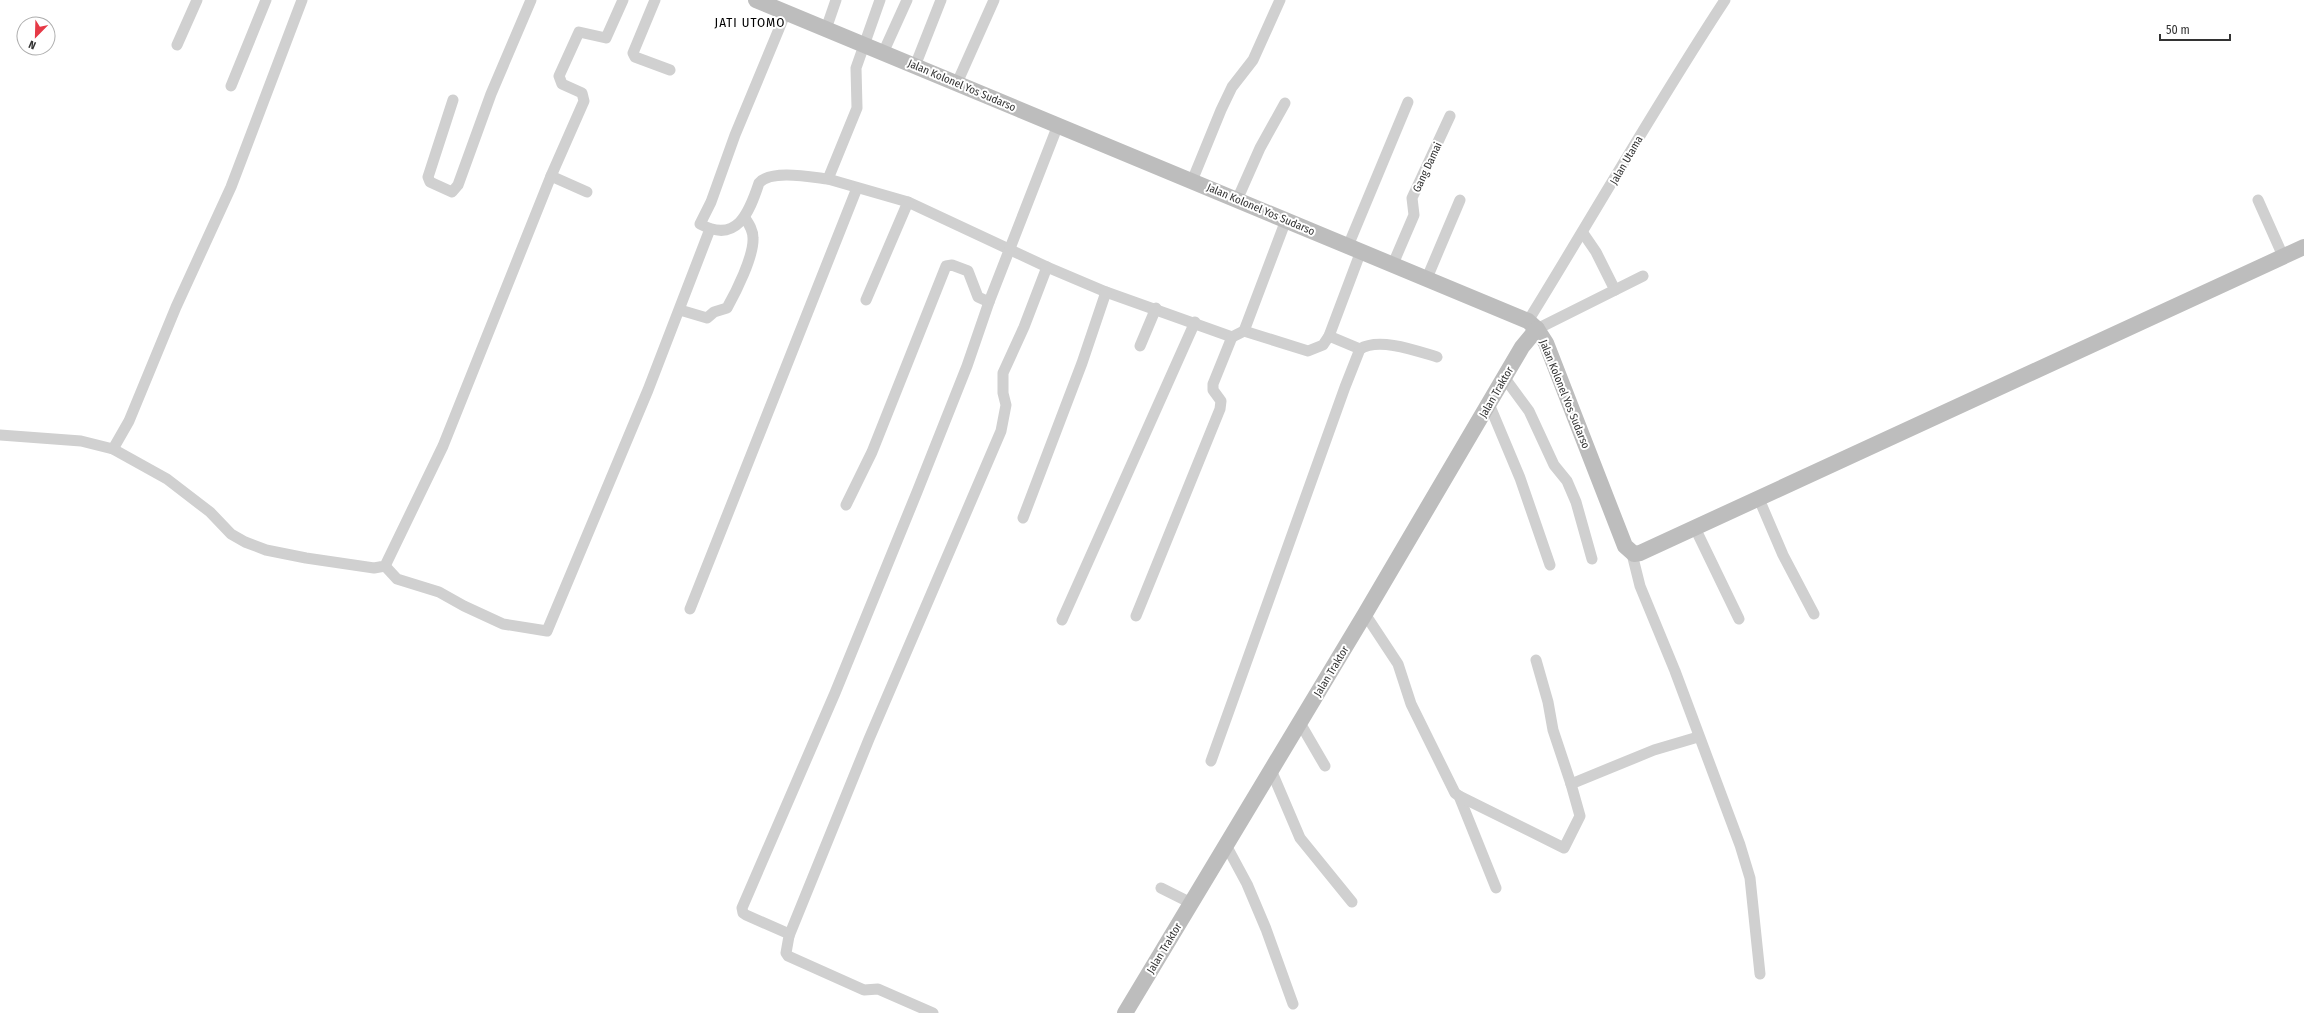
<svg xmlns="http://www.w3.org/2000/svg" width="2304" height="1013" viewBox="0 0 2304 1013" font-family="'Fira Sans Condensed',sans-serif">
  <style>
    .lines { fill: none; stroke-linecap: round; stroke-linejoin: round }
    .street { stroke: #d0d0d0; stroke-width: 11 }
    .secondary { stroke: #bdbdbd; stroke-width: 16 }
    .labels { text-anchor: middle; stroke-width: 4; stroke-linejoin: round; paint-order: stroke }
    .street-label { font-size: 11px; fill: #333; stroke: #fff }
    .quarter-label { font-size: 13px; letter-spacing: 1px; fill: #000; stroke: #fff }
  </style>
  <rect width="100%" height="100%" fill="#fff"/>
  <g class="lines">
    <!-- street -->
    <g class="street">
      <path d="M655,0L633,53L635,57L670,70"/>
      <path d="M880,0L856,68L857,108L828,179L908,202L1047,267L1106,292L1232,337L1244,331L1308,351L1323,345L1329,336L1361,251"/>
      <path d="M786,12L735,135L711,202L700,224C737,244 749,213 759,183C771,169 811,177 828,179"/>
      <path d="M826,29L836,0"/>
      <path d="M177,45L197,0"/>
      <path d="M883,53L907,0"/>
      <path d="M915,66L941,0"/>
      <path d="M957,83L994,0"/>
      <path d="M231,86L266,0"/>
      <path d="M453,100L428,177L430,182L452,192L458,185L491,94L531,0"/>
      <path d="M551,176L587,192"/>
      <path d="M1192,181L1221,110L1232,87L1253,60L1280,0"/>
      <path d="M1237,200L1260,148L1285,103"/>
      <path d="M2258,200L2283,256"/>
      <path d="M1583,233L1596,252L1615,290"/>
      <path d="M1348,246L1408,102"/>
      <path d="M1393,264L1414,215L1412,198L1450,116"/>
      <path d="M1427,278L1460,200"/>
      <path d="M866,300L908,202"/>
      <path d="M680,310L707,318L714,312L727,308C736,292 754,256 753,238C753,230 749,224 745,218"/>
      <path d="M1528,321C1594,214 1656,105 1725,0"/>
      <path d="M1537,329L1643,276"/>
      <path d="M1244,331L1286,220"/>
      <path d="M1329,336L1360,349C1379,337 1417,351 1437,357"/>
      <path d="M1140,346L1156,308"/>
      <path d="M1504,377L1529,411L1554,465L1567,481L1576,502L1592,559"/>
      <path d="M1489,404L1520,478L1550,565"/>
      <path d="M0,435L81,441L113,449L167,479L210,512L231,534L245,542L266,550L306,558L374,568L385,566L443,446L551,176L584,101L582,93L562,84L559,76L579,32L606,38L623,0"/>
      <path d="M113,449L129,421L176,307L231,187L302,0"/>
      <path d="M1759,499L1783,555L1814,614"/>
      <path d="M846,505L872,452L946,266L952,265L968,271L978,297L989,302"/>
      <path d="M1023,518L1082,363L1106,292"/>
      <path d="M1695,528L1739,619"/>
      <path d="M1632,554L1640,586L1675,671L1740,845L1750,878L1760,974"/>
      <path d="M385,566L397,579L439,592L464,606L503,624L547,631L648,390L710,229"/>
      <path d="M690,609L857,188"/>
      <path d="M1365,614L1398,664L1411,704L1455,793L1459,796L1496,888"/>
      <path d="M1136,616L1220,409L1221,401L1213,390V384L1232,337"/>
      <path d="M1062,620L1195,322"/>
      <path d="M1536,660L1548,702L1553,730L1571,784"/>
      <path d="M1300,723L1325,766"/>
      <path d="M1211,761L1345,387L1360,349"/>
      <path d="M1271,770L1300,838L1352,902"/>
      <path d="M1459,796L1564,848L1580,816L1571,784L1654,750L1698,737"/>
      <path d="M1226,845L1247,884L1266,929L1293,1004"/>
      <path d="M1161,888L1191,903"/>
      <path d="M789,936L869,739L1001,431L1006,405L1003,393V373L1024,327L1047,267"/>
      <path d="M933,1013L878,989L864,990L788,956L786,953L789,936L787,933L746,915L743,913L742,908L835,693L917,492L967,366L989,302L1058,125"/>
    </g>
    <!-- secondary -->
    <g class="secondary">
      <path d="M756,0L1528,321L1537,329L1546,343L1625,546L1634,554L1640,553L2304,247"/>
      <path d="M1125,1013L1365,614L1522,347L1537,329"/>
    </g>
  </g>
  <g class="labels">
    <!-- street labels -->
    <g class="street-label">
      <text transform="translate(962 85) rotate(23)" y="4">Jalan Kolonel Yos Sudarso</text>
      <text transform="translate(1626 160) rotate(-60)" y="4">Jalan Utama</text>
      <text transform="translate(1427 167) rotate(-65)" y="4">Gang Damai</text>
      <text transform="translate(1261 209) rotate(23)" y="4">Jalan Kolonel Yos Sudarso</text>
      <text transform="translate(1496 392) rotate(-60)" y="4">Jalan Traktor</text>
      <text transform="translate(1565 394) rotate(68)" y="4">Jalan Kolonel Yos Sudarso</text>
      <text transform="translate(1331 671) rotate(-59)" y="4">Jalan Traktor</text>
      <text transform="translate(1164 948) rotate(-59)" y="4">Jalan Traktor</text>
    </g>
    <!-- quarter labels -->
    <g class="quarter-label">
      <text x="750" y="27">JATI UTOMO</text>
    </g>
  </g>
  <!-- north arrow -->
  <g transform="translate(36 36) rotate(203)"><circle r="19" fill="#ffffff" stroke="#adadad"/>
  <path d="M0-3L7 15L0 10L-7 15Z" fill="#e63946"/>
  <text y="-6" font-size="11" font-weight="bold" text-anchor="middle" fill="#333333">N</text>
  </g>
  <!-- scale -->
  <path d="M2160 34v6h70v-6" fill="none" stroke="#333333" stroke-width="2"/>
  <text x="2166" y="34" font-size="12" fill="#333333" stroke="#ffffff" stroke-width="3" paint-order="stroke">50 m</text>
</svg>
